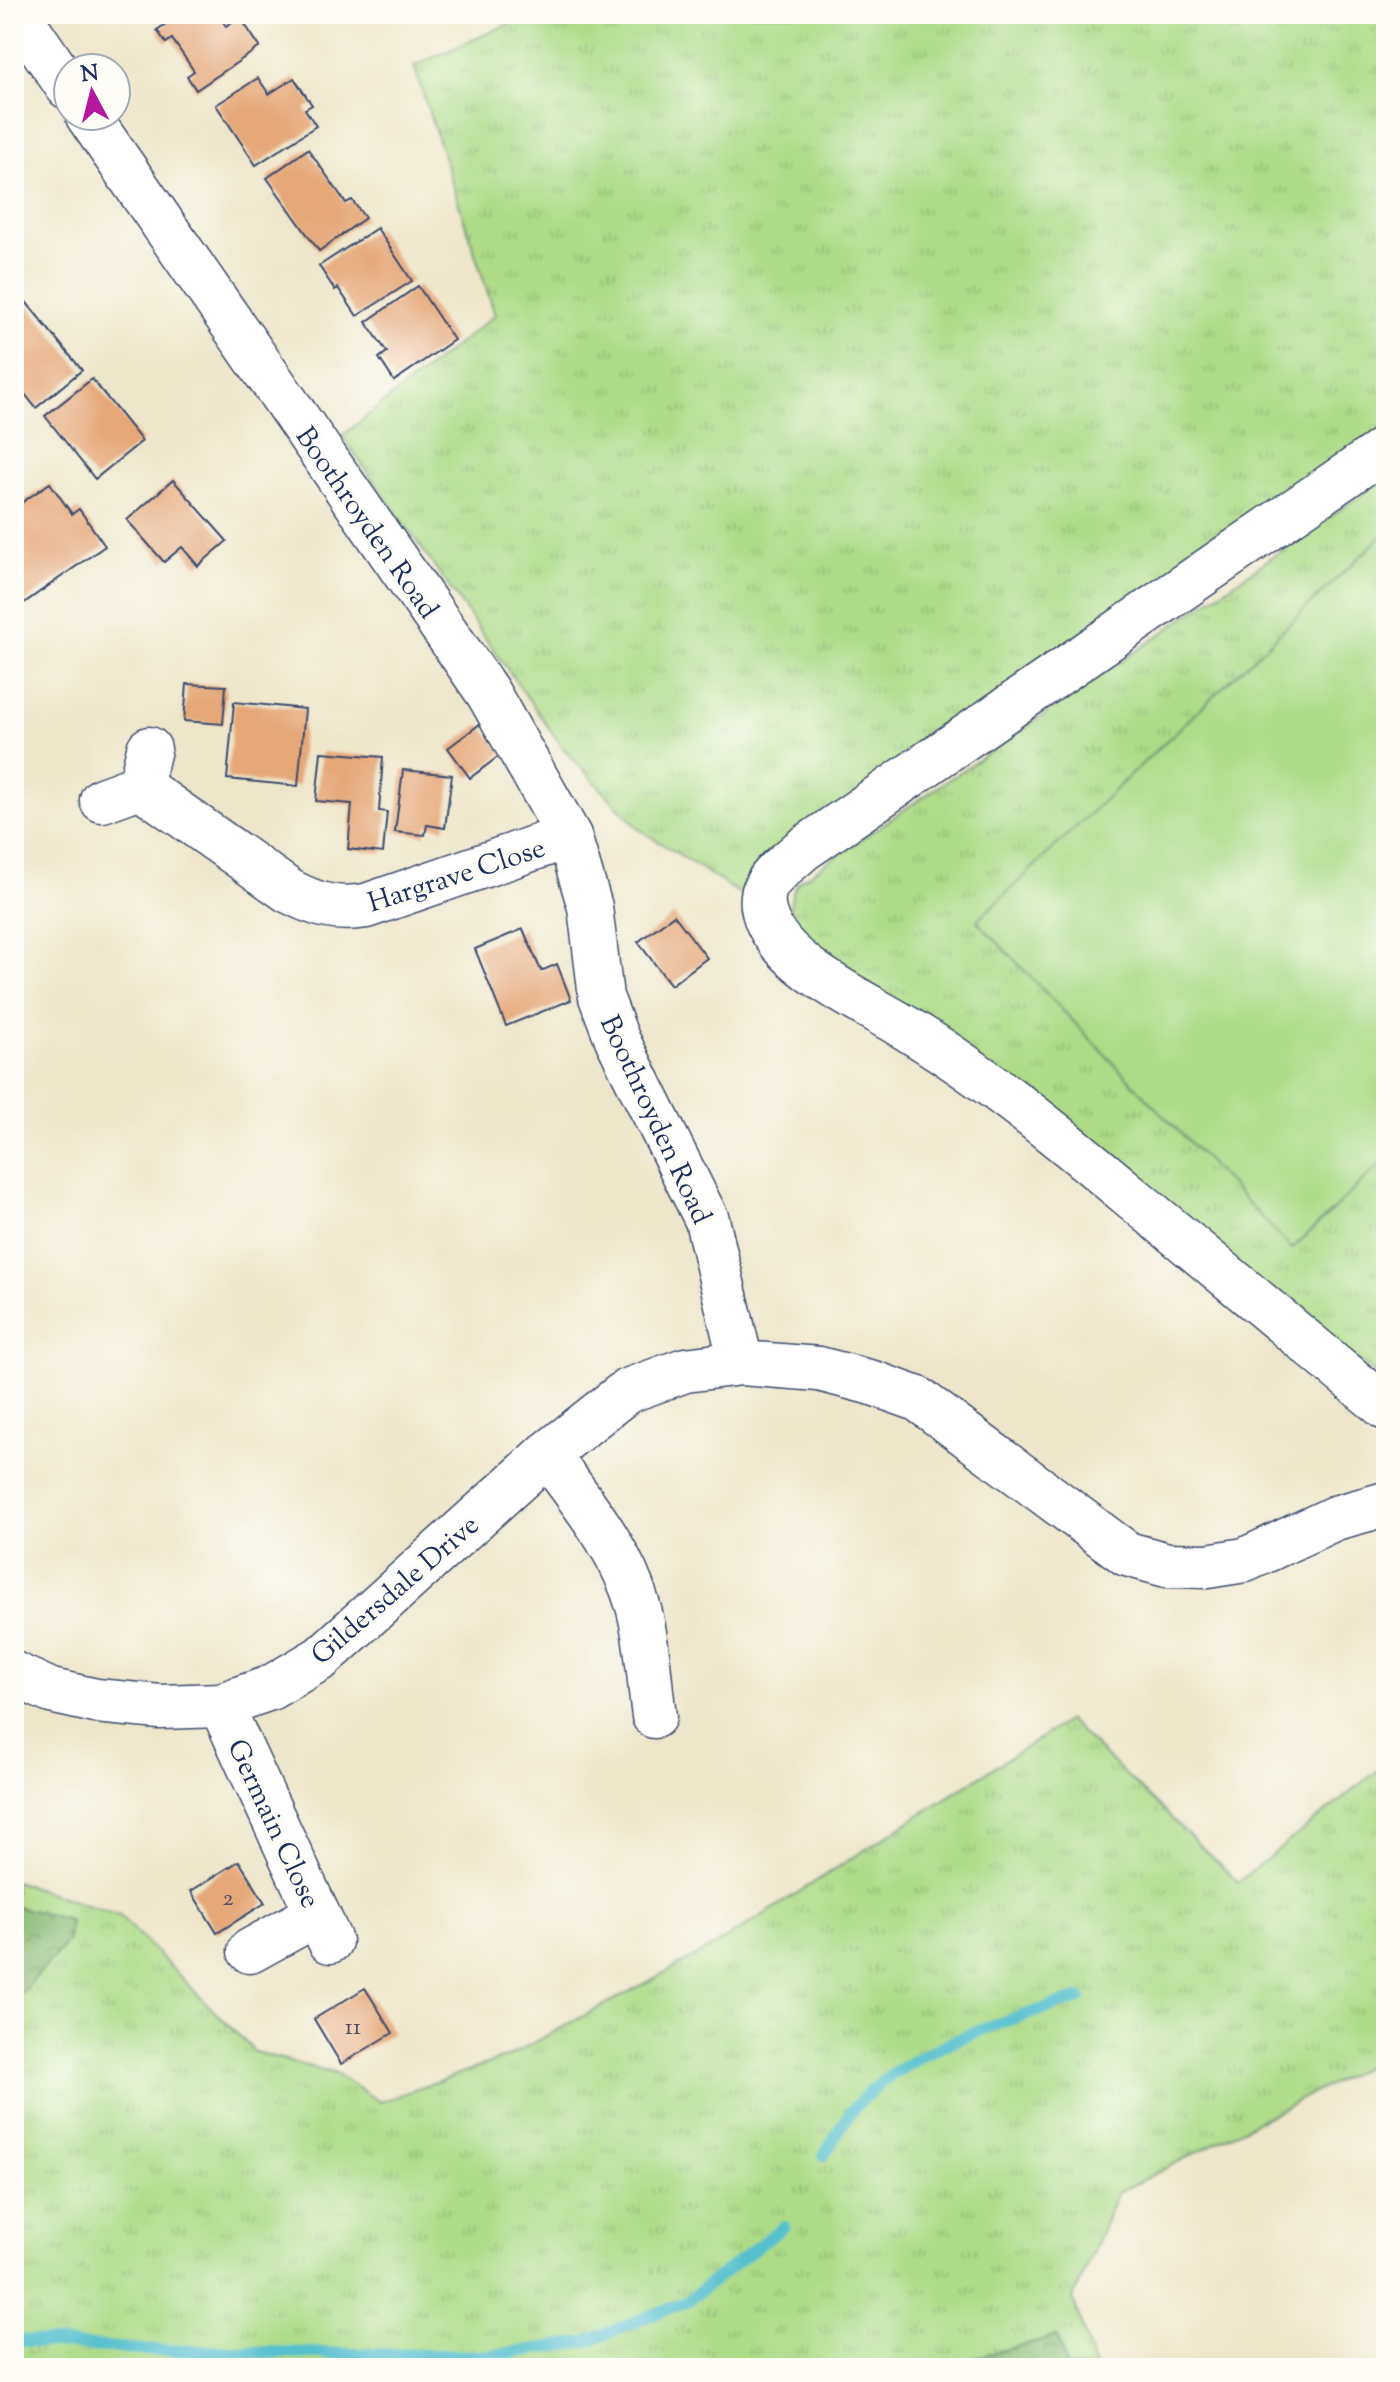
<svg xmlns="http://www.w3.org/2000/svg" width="1400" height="2382" viewBox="0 0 1400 2382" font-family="'Sorts Mill Goudy',serif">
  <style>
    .grass { fill: url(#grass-tufts); stroke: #648572; stroke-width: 2 }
    .forest { fill: url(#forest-crowns); stroke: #527569; stroke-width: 2 }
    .pitch { fill: #addb87; stroke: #648572; stroke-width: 2 }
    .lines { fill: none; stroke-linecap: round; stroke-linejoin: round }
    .stream { stroke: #54bfce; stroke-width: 12 }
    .building { fill: #e6a879 }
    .minor-casing { stroke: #3b4a6e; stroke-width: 47 }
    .minor { stroke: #fff; stroke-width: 44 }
    .labels { text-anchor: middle; stroke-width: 8; stroke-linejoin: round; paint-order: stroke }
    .number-label { font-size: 24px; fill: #4e4d65 }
    .street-label { font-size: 28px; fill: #1b2f5e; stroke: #fdfcf7 }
  </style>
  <defs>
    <pattern id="grass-tufts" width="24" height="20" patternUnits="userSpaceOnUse" patternTransform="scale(2)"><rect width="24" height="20" fill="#addb87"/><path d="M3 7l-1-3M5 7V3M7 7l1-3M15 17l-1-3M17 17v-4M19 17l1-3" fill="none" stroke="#94bc77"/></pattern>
    <pattern id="forest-crowns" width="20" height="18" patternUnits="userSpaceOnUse" patternTransform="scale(2)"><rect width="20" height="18" fill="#8abb74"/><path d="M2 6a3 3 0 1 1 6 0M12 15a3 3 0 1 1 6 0" fill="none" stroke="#709862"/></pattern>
  </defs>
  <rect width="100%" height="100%" fill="#fdfcf7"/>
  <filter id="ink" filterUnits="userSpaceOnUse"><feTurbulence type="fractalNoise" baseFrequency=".0125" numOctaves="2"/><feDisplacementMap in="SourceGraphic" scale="16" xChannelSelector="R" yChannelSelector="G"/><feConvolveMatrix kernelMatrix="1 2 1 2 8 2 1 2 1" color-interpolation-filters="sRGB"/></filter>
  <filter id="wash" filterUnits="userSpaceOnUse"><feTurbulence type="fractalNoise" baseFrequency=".006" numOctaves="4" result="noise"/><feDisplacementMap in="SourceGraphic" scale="32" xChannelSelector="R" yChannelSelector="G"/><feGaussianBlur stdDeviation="1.8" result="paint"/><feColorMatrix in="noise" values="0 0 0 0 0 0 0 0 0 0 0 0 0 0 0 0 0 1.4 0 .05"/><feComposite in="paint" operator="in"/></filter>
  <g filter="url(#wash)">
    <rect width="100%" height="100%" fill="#eee6ca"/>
    <!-- grass -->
    <g class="grass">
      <path d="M531,14H1386V448L802,850L762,908L639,829L564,749L342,436L495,315L414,66Z"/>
      <path d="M1386,478V1381L811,953C795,926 781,912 798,882L1047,713Z"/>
      <path d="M1068,1720L1238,1882L1386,1764V2056L1117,2193L1073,2299L1095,2368H14V1881L120,1916L255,2052L336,2074L380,2102L507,2057L713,1947Z"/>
    </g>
    <!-- forest -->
    <g class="forest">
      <path d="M14,1906L70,1920L68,1941L20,1995L14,1997Z"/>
      <path d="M1057,2336L1067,2368H937L939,2367Z"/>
    </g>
    <!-- pitch -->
    <path class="pitch" d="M1386,532V1159L1292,1249L977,921Z"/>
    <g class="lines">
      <!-- stream -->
      <g class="stream">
        <path d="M824,2155C834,2140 842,2122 854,2108C908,2047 1005,2021 1080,1998"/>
        <path d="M14,2340L143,2350L487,2356L585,2342L687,2301L784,2226"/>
      </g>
    </g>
    <g id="blocks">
      <!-- building -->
      <g class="building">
        <path d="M181,14H217L226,26L240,17L260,47L196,90L187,76L194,71L172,39L166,43L157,30Z"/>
        <path d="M258,78L269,94L294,78L312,105L305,109L316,126L256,165L216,105Z"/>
        <path d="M308,149L346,203L352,200L365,218L319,251L267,178Z"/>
        <path d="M377,228L412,281L357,316L338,288L335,290L319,266Z"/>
        <path d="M418,286L454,340L394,381L379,358L387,352L366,322Z"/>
        <path d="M17,291L82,370L36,408L14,380V293Z"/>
        <path d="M92,379L142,441L95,479L45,416Z"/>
        <path d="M173,480L227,541L198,566L182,547L164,562L127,520Z"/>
        <path d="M50,483L72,514L79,509L105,546L14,610V508Z"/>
        <path d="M187,684L226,686L223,724L184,721Z"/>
        <path d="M234,702L305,709L298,786L227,779Z"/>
        <path d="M480,724L503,753L470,778L448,748Z"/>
        <path d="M321,752L383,757L379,811L387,812L383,853L348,849L352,804L316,801Z"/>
        <path d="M403,770L452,775L445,828L427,825L425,835L395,832Z"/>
        <path d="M674,915L707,958L671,985L638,942Z"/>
        <path d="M523,929L541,971L557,964L571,1000L506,1026L475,949Z"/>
        <path d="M239,1861L265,1903L217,1933L191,1891Z"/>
        <path d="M365,1988L393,2033L341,2064L314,2019Z"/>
      </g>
    </g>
  </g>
  <g filter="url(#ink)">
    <use href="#blocks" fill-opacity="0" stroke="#3b4a6e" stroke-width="2"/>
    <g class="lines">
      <!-- minor casing -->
      <g class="minor-casing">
        <g id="minor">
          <path d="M18,14L68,87"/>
          <path d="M88,116L488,693L569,836L590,907L601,997L617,1039L707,1220L741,1363L819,1369L873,1383L918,1399L1127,1554L1167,1565L1207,1566L1245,1560L1335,1518L1386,1504"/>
          <path d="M1386,448L802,850C777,873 751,885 768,923C789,969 864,1002 906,1028C987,1077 1061,1138 1134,1199C1218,1268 1302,1338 1386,1408"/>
          <path d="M140,786L289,891C316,905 336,911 366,906L569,836"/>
          <path d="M102,800L140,786L149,749"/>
          <path d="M547,1454C582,1502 621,1548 638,1606C648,1641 649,1681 654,1716"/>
          <path d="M14,1674L51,1691L96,1701L160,1707L221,1705L270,1688L321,1658L547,1454L627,1391L685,1370L741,1363"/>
          <path d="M221,1705L330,1941"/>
          <path d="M250,1951L317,1914"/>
        </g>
      </g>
      <!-- minor -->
      <use href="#minor" class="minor"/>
    </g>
  </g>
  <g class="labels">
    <!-- number labels -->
    <g class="number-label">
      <text x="228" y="1905">2</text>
      <text x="353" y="2034">11</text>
    </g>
    <!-- street labels -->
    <g class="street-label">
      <text transform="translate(368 522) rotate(55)" y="10">Boothroyden Road</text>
      <text transform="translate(456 874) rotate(-18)" y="10">Hargrave Close</text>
      <text transform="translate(657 1119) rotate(65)" y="10">Boothroyden Road</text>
      <text transform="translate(394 1589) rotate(-41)" y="10">Gildersdale Drive</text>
      <text transform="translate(275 1823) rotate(65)" y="10">Germain Close</text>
    </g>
  </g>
  <!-- margin -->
  <rect width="1400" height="2382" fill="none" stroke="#fdfcf7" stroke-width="48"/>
  <!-- north arrow -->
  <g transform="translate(92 92) rotate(353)"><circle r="38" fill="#fdfcf7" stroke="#a3aaba" stroke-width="2"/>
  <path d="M0-6L14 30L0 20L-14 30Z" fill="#b5179e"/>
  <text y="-12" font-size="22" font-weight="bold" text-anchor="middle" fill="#1b2f5e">N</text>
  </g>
</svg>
